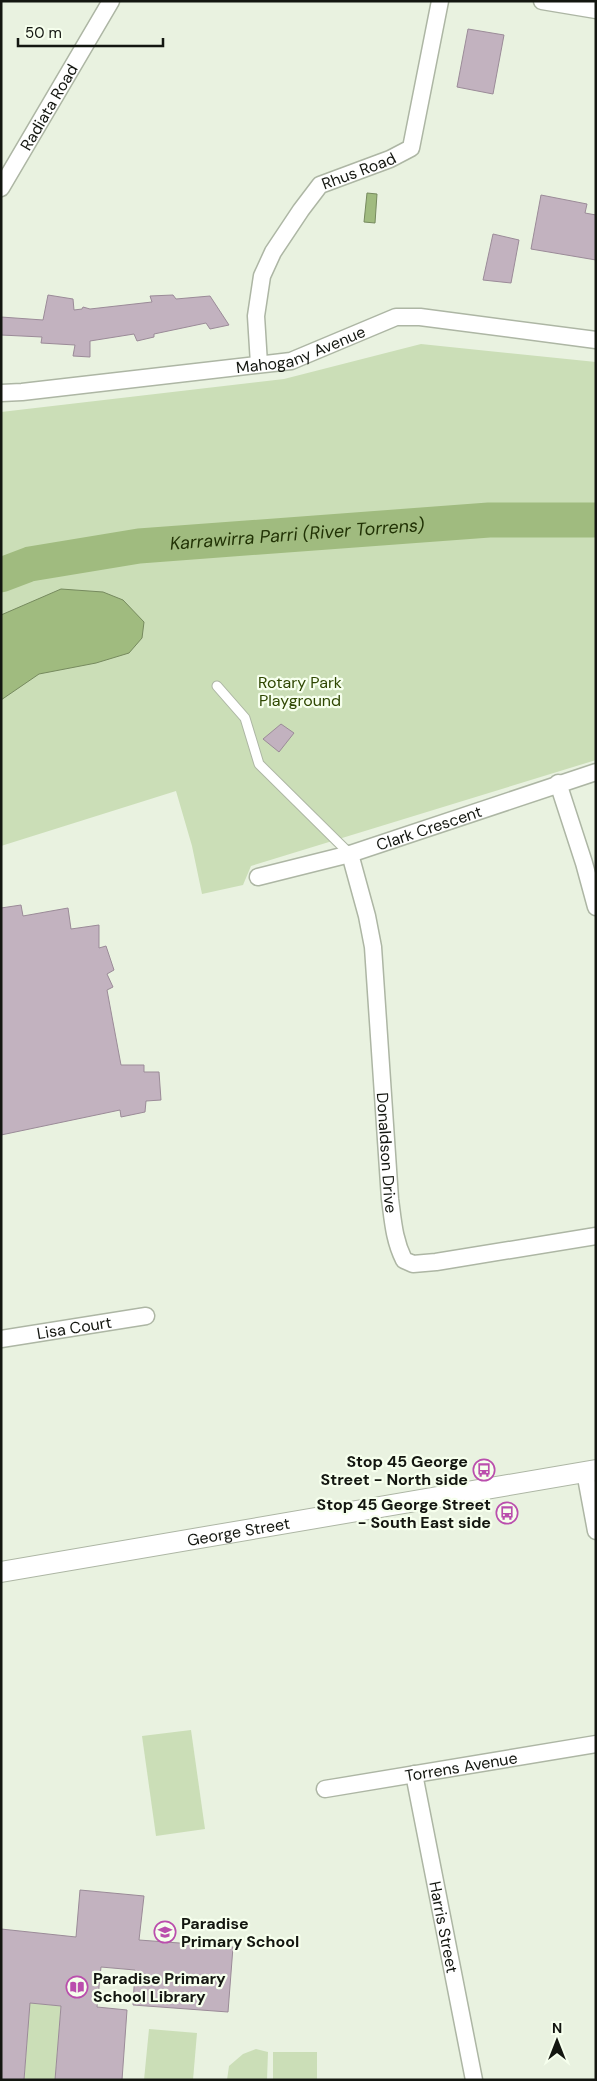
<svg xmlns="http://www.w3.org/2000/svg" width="597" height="2081" viewBox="0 0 597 2081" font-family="'DM Sans',sans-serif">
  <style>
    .green { fill: #cbdeb7 }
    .water { fill: #a0bb7f; stroke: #768a5e }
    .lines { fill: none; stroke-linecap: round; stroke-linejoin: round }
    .river { stroke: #a0bb7f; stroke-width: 35 }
    .building { fill: #c2b2bf; stroke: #9b8b98 }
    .service-casing { stroke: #adb6a4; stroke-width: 11 }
    .minor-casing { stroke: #adb6a4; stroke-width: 19 }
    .tertiary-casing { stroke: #adb6a4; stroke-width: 22 }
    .service { stroke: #fff; stroke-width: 9 }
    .minor { stroke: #fff; stroke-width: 16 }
    .tertiary { stroke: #fff; stroke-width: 20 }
    .labels { text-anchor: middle; stroke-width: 4.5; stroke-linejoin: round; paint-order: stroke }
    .street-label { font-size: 16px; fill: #131610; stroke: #f6ffed }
    .park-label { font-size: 16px; fill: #2f4702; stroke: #f6ffed }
    .poi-label { font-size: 16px; font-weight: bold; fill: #131610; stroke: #f6ffed; text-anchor: end }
    .water-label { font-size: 18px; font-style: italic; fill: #213205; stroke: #f6ffed }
  </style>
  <rect width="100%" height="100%" fill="#e9f2e0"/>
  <!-- green -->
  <g class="green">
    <path d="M421,344L596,362V760L251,866L243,885L202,894L192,846L176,791L1,846V412L284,379Z"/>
    <path d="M191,1730L205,1829L156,1836L142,1736Z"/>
    <path d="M1,2000L61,2006L55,2080H24L28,2029L1,2026Z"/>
    <path d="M149,2029L197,2033L193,2080H144Z"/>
    <path d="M256,2049L268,2052L267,2080H227L229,2066L243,2054Z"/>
    <rect x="273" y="2052" width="44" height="28"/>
  </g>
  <!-- water -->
  <g class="water">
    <path d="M367,193L377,194L375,223L364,222Z"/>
    <path d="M61,589L103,592L123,600L144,622L142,638L129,653L96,663L39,674L1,700V615Z"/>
  </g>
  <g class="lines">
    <!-- river -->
    <path class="river" id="s1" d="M1,575L30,564L139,546L489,520H596"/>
  </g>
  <!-- building -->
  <g class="building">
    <path d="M468,29L504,35L493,94L457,87Z"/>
    <path d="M541,195L587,204L585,213L596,215V260L531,249Z"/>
    <path d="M493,234L519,240L511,283L483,280Z"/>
    <path d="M48,295L73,299L74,310L82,309L83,307L90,309L152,302L150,296L173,295L176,299L210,296L229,325L210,329L206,323L154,334V337L137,341L134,334L90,341V357L73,356L75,345L41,343L42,337L1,335V317L43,320Z"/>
    <path d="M281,724L294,733L279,752L263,739Z"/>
    <path d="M21,905L23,916L68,908L71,929L99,925V948L106,946L114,970L107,974L113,987L107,990L121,1065H144V1072H159L161,1100L146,1101L145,1112L121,1117L120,1110L1,1135V908Z"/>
    <path d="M80,1890L144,1896L139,1940L233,1947L228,2012L133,2005L135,1970L101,1967L97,2007L127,2010L122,2080H55L61,2006L30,2003L24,2080H1V1929L76,1937Z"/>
  </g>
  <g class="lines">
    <!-- service casing -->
    <g class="service-casing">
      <path id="service" d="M217,686L245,718L259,764L350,854"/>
    </g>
    <!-- minor casing -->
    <g class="minor-casing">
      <g id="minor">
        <path d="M542,1L596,10"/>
        <path id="s2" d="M1,188L111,1"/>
        <path id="s3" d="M259,364L256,316L262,276L273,252L301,210L320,185L390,159L411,148L440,1"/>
        <path id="s4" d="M1,393L22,392L291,361L396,317H420L596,340"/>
        <path d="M558,783L584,863L596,907"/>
        <path id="s5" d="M350,854L367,916L373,947L390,1199C393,1221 394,1240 404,1260L413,1264L436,1262L596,1236"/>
        <path id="s6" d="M258,877L350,854L596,772"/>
        <path id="s7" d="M1,1339L146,1316"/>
        <path d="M585,1472L596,1531"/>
        <path id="s8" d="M414,1774L474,2080"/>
        <path id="s9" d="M325,1789L596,1744"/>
      </g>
    </g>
    <!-- tertiary casing -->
    <g class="tertiary-casing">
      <g id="tertiary">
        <path id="s10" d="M1,1572L596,1470"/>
      </g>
    </g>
    <!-- service -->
    <use href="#service" class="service"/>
    <!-- minor -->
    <use href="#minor" class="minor"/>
    <!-- tertiary -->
    <use href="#tertiary" class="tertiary"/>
  </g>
  <!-- icons -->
  <defs>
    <g id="bus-ring" transform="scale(1.125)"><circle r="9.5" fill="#f6ffed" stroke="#ba4ead" stroke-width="1.5"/><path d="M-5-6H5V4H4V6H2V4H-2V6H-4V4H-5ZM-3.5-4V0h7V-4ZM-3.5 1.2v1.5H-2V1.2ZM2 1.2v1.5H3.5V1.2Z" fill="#ba4ead"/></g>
    <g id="school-ring" transform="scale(1.125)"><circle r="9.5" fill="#f6ffed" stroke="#ba4ead" stroke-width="1.5"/><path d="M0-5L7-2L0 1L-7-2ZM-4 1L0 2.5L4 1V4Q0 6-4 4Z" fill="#ba4ead"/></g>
    <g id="library-ring" transform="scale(1.125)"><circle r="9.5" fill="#f6ffed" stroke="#ba4ead" stroke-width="1.5"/><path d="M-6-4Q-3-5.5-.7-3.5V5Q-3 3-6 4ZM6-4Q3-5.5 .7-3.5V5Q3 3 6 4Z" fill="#ba4ead"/></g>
  </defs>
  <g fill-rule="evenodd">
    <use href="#bus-ring" x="484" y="1470"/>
    <use href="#bus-ring" x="507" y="1513"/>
    <use href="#school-ring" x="165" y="1932"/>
    <use href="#library-ring" x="77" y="1987"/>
  </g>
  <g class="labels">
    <!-- street labels -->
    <g class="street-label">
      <text dy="6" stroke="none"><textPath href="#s2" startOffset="94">Radiata Road</textPath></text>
      <text dy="6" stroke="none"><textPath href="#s3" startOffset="238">Rhus Road</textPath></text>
      <text dy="6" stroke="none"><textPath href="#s4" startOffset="304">Mahogany Avenue</textPath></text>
      <text dy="6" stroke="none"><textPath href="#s6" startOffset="178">Clark Crescent</textPath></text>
      <text dy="6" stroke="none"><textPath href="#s5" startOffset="302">Donaldson Drive</textPath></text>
      <text dy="6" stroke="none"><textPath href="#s7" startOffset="74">Lisa Court</textPath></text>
      <text dy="6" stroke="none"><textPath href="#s10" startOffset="241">George Street</textPath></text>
      <text dy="6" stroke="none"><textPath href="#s9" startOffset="138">Torrens Avenue</textPath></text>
      <text dy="6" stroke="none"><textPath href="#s8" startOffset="156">Harris Street</textPath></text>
    </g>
    <!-- park labels -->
    <g class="park-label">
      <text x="300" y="688">Rotary Park<tspan x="300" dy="18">Playground</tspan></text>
    </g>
    <!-- poi labels -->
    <g class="poi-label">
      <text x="468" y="1467">Stop 45 George<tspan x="468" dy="18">Street - North side</tspan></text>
      <text x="491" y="1510">Stop 45 George Street<tspan x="491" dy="18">- South East side</tspan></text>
      <text x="181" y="1929" text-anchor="start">Paradise<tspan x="181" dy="18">Primary School</tspan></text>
      <text x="93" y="1984" text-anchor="start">Paradise Primary<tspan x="93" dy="18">School Library</tspan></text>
    </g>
    <!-- water labels -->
    <g class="water-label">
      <text dy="6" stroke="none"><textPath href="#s1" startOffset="300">Karrawirra Parri (River Torrens)</textPath></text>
    </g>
  </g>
  <!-- border -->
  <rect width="597" height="2081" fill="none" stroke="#131610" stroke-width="5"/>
  <!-- north arrow -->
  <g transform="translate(557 2041)" stroke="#f6ffed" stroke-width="4" paint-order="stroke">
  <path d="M0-4L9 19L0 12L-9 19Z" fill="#131610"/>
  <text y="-8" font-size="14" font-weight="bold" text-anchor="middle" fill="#131610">N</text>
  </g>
  <!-- scale -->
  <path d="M18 38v8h145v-8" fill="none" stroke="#131610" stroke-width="2.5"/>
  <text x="25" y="38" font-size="15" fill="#131610" stroke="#f6ffed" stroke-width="4" paint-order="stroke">50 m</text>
</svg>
